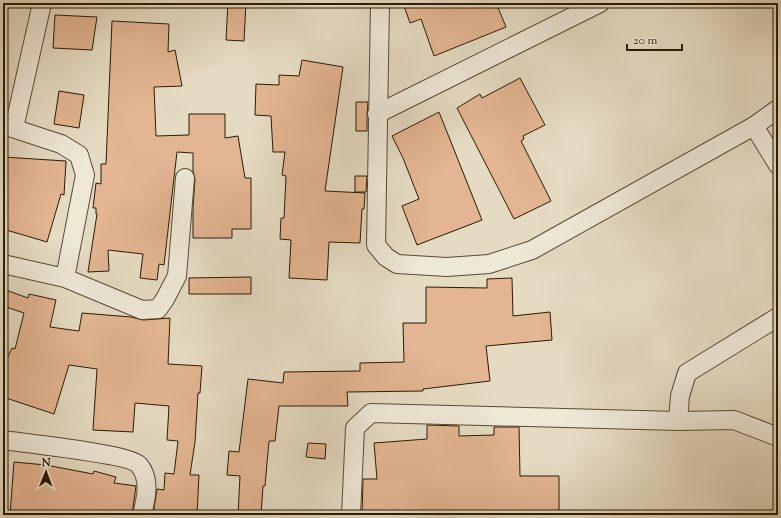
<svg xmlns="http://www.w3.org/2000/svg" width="781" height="518" viewBox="0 0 781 518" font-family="'Sorts Mill Goudy',serif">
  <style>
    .building { fill: #e3b592; stroke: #2b1a04 }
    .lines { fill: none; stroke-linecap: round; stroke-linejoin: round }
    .street-casing { stroke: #5a4a34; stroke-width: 20 }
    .street { stroke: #eee8d7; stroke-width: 18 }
  </style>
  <rect width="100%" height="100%" fill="#e5dbc2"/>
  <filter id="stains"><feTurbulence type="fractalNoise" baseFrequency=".005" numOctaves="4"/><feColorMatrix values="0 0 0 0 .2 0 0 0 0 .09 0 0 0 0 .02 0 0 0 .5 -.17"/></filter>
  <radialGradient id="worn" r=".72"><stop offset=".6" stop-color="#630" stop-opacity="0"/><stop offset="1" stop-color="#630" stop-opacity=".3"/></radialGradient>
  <!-- building -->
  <g class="building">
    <path d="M228,3H246L244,41L226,40Z"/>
    <path d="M403,3H496L506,27L434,56L421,19L410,23Z"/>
    <path d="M55,15L97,17L92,50L53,48Z"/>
    <path d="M112,21L169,24L168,52L175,50L182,86L154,87L156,136L189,135V114H225V138L238,136L245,178H251V229H232V238H193V207L195,179L193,171V153L177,152L164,265L159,264L157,280L140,278L143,254L108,250L109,271L88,272L97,214H96V208H93L96,183L101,184V164H106Z"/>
    <path d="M302,60L343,67L325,191L365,193L364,209H362L360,243L329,242L327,280L289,278L291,240L280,239L281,218H284L286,176L282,175L285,152H273L271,116L255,115L256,84L279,85V75L299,76Z"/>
    <path d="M520,78L545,125L523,136L524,139L521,141L551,201L514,219L457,108L480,94L482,98Z"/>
    <path d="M59,91L84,95L79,128L54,124Z"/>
    <path d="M356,102H368L367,114V131H356Z"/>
    <path d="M439,112L482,220L417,245L402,206L419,199L403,158L392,136Z"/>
    <path d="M3,157L66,161L64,195L61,194L47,242L3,229Z"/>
    <path d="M355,176H367L366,192H355Z"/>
    <path d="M251,277V294H189V278Z"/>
    <path d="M512,278L513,316L550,312L552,340L486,346L490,381L423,389V391L347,392L348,406H279L275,441H269L265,486H263L261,515H238L240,476L227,475L229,451L239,452L248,379L283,383L284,372L360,371V363L404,362L403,323H426V287L487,288V279Z"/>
    <path d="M3,289L28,298L29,294L56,300L50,327L79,331L82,313L131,317L143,320L170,318L168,364L202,366L200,393H198L195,442L190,475H199L197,515H153L157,489L164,490L165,473L174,474L178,441L167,440L169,406L135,403L133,432L93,430L97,369L69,365L54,414L3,397V367L12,348L15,349L24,313L3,306Z"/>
    <path d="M427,425L459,426V436L494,435V427H519L520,476H559V515H453L419,514V515H362L363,479H377L374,443L427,439Z"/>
    <path d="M308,443L326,444L325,459L306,457Z"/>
    <path d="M14,462L46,465L93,474L94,471L116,477L114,483L136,486L132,515H10Z"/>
  </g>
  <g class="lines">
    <!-- street casing -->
    <g class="street-casing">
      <g id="street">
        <path d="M380,3L376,245L386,257L397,264L447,267L489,264L532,250L754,126L778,109"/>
        <path d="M377,114L600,3"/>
        <path d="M3,125L61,144L79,155L85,175L65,278"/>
        <path d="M754,126L778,165"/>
        <path d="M14,128L42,3"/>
        <path d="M3,264L65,278L142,310L158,309L165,299L177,276L185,178"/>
        <path d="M678,421L680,396L687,373L778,317"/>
        <path d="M3,440C23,443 130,454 139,465C151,479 146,499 142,515"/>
        <path d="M351,515L355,428L371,413L678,421L734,420L778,437"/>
      </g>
    </g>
    <!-- street -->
    <use href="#street" class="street"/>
  </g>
  <!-- margin -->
  <rect width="781" height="518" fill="none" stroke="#e5dbc2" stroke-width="16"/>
  <rect x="4" y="4" width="773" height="510" fill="none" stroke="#2b1a04" stroke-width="2"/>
  <rect x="8" y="8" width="765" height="502" fill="none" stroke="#2b1a04"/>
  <!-- north arrow -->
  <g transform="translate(46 472) rotate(1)" stroke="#eee8d7" stroke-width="3" paint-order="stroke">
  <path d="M0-3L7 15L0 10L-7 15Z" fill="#2b1a04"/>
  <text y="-6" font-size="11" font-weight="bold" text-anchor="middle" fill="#2b1a04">N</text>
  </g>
  <!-- scale -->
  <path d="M627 44v6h55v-6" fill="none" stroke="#2b1a04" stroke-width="2"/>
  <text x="633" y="44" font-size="12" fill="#2b1a04" stroke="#eee8d7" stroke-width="3" paint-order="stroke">20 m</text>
  <rect width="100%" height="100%" filter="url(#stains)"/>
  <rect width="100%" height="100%" fill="url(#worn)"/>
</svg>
